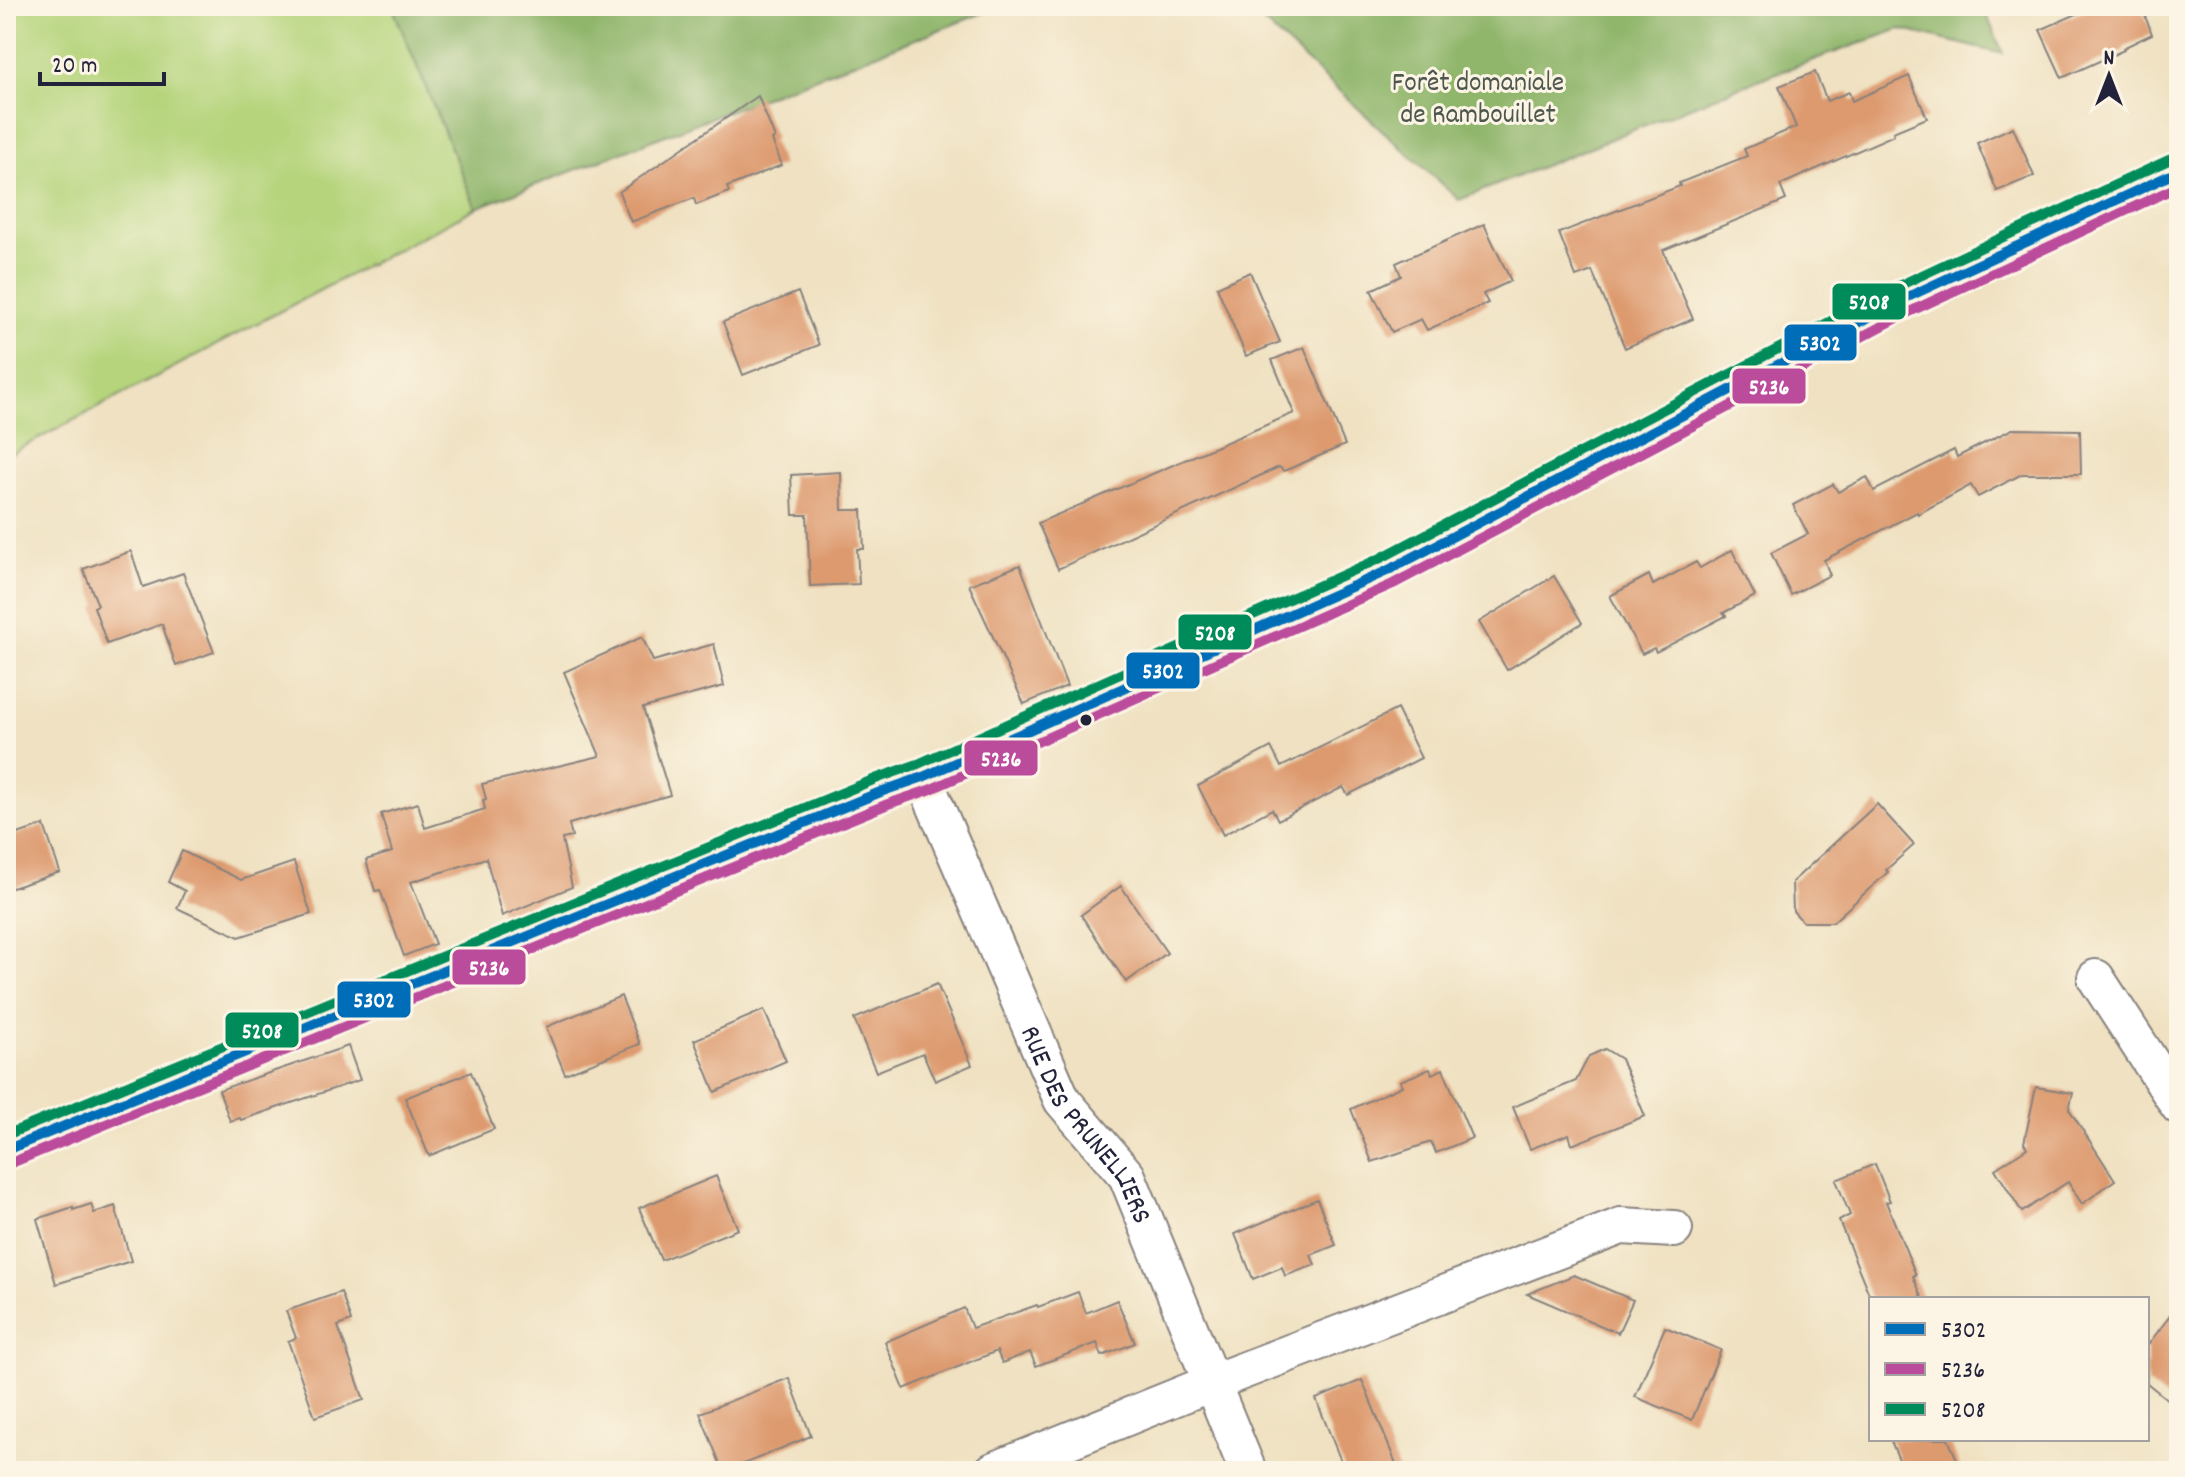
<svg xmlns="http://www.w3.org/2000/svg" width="2185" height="1477" viewBox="0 0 2185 1477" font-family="Dekko,sans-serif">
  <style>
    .green { fill: #b5d47c; stroke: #6c7b5c; stroke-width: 2 }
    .forest { fill: #90b66c; stroke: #596c54; stroke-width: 2 }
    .building { fill: #dd9a6e }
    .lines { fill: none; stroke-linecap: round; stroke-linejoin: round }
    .minor-casing { stroke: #88827e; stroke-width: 40 }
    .minor { stroke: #fff; stroke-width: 36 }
    .bus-1-casing { stroke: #fcf5e5; stroke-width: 16 }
    .bus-2-casing { stroke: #fcf5e5; stroke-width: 16 }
    .bus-3-casing { stroke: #fcf5e5; stroke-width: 16 }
    .bus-1 { stroke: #006db8; stroke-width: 10 }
    .bus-2 { stroke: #bb4b9b; stroke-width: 10 }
    .bus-3 { stroke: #008c5a; stroke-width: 10 }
    .bus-dot { fill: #22223b; stroke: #fcf5e5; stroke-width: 3 }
    .labels { text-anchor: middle; stroke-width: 6; stroke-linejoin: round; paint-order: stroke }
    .park-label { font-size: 28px; fill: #4e574e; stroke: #fcf5e5 }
    .street-label { font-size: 28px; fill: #22223b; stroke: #fcf5e5 }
    .line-badge { stroke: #fcf5e5; stroke-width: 3 }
    .badge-label { font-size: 22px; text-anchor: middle; font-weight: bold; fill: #fff }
  </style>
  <rect width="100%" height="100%" fill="#fcf5e5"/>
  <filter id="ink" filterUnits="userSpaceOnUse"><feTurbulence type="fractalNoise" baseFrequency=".0125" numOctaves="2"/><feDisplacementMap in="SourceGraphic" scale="16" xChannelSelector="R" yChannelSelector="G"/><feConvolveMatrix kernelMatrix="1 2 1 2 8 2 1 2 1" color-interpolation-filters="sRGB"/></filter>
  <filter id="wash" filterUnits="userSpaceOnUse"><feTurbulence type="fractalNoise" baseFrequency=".006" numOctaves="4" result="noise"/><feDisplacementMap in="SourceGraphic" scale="32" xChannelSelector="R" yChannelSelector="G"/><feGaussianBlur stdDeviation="1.8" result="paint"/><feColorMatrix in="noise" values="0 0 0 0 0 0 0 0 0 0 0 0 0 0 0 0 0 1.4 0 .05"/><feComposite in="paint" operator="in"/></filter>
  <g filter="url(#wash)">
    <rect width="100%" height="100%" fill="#efe1c1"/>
    <!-- green -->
    <path class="green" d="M6,6H392L476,208L6,456Z"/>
    <!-- forest -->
    <g class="forest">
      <path d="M392,6H1001L476,208Z"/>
      <path d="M1246,6H1983L2003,54L1900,29L1757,80L1459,200Z"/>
    </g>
    <g id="blocks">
      <!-- building -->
      <g class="building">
        <path d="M2095,6H2141L2152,34L2123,48L2124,50L2062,78L2040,30Z"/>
        <path d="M1815,72L1827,101L1849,92L1852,101L1909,76L1927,118L1893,132L1894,135L1780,185L1786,200L1663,250L1693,319L1625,348L1592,271L1576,277L1559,233L1680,186L1679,183L1747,156L1744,149L1796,127L1779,86Z"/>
        <path d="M758,96L775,138L772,140L782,165L727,187L729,192L696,205L694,198L631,222L619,192Z"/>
        <path d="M2013,127L2034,176L1997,191L1977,143Z"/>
        <path d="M1484,224L1511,281L1483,294L1488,303L1427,330L1421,319L1392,332L1371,290L1401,276L1396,263Z"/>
        <path d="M1250,272L1280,342L1246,356L1217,287Z"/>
        <path d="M798,292L819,345L743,375L723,322Z"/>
        <path d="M1304,347L1345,445L1284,471L1279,467L1058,569L1038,523L1294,413L1272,360Z"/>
        <path d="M2012,429L2080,430L2081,474H2022L1978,497L1971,485L1918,514L1917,512L1824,560L1830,575L1791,595L1771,553L1808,534L1793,505L1833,484L1838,492L1867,477L1874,491L1954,450L1957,457Z"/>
        <path d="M841,472L842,510H862L864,549H857L859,584L810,586L807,515H793L791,475Z"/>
        <path d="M1732,550L1755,596L1723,613L1726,616L1656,652L1654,648L1642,654L1610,596L1649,575L1653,585L1696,562L1700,568Z"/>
        <path d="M131,551L143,587L183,573L214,652L176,666L162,624L107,644L94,607L98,605L83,569Z"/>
        <path d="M1020,565L1067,686L1024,704L969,585Z"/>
        <path d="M1554,576L1582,623L1507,670L1479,622Z"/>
        <path d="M642,637L653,661L714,644L724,686L643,708L670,795L569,824L572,837L562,839L572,887L502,916L486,858L411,882L435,944L404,956L380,890L375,891L366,860L392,852L381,814L418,803L425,828L485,809L483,800L486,799L482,784L600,756L564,672Z"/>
        <path d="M1397,709L1421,758L1348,795L1343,787L1278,820L1272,809L1223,835L1198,786L1271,747L1281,767Z"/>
        <path d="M1877,804L1914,845L1886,870L1888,872L1833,922H1803L1793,911L1792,882Z"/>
        <path d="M44,825L60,872L6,890V838Z"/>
        <path d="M182,851L241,880L294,862L311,914L239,937L177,908L185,891L168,882Z"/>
        <path d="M1121,886L1167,953L1126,982L1081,915Z"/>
        <path d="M937,984L972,1065L935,1081L923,1053L876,1072L854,1019Z"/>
        <path d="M621,996L640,1044L565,1074L546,1027Z"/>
        <path d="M764,1010L786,1061L715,1092L694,1040Z"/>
        <path d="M348,1046L360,1080L241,1120L240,1118L230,1121L219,1090Z"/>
        <path d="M1605,1049L1621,1059L1645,1116L1572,1145L1569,1134L1530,1149L1513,1107L1576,1081L1589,1056Z"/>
        <path d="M1430,1069L1432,1074L1443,1069L1472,1138L1436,1153L1431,1142L1372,1162L1351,1109L1402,1086L1400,1081Z"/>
        <path d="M471,1072L494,1129L429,1156L405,1098Z"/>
        <path d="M2036,1087L2073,1093L2069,1109L2115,1180L2082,1204L2068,1182L2022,1212L1995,1169L2027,1148L2024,1143Z"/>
        <path d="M1875,1164L1890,1201L1886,1202L1916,1275L1913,1276L1923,1299H1871L1839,1221L1850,1215L1836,1180Z"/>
        <path d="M716,1176L738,1229L661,1260L639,1208Z"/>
        <path d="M1317,1199L1336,1245L1311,1255L1315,1265L1285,1276L1282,1267L1253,1279L1235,1234Z"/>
        <path d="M91,1204L94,1213L115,1206L131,1261L56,1284L37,1219L73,1207V1210Z"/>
        <path d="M1574,1275L1633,1300L1618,1333L1527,1294Z"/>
        <path d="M341,1292L351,1321L338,1326L364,1400L315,1417L288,1341L296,1338L286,1311Z"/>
        <path d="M1078,1292L1086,1313L1117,1300L1135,1343L1102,1356L1097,1343L1036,1366L1030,1352L1002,1363L997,1351L904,1389L885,1342L964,1308L972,1328L1037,1305L1038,1307Z"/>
        <path d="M2179,1304V1409L2147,1383V1346Z"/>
        <path d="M1665,1327L1721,1350L1692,1420L1635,1397Z"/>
        <path d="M789,1378L811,1436L727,1471H723L700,1413Z"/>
        <path d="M1362,1380L1399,1471H1345L1316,1399Z"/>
        <path d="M1890,1439H1948L1962,1471H1904Z"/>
      </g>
    </g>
  </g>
  <g filter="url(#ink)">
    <use href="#blocks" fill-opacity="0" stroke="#88827e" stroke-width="2"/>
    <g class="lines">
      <!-- minor casing -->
      <g class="minor-casing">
        <g id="minor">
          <path id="s1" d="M923,777L1062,1100L1127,1176L1248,1471"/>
          <path d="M2096,978L2179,1106"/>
          <path d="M6,1150L883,791L923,777L1387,571L1899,301L2179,171"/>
          <path d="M993,1471L1211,1383L1621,1226L1674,1229"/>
        </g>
      </g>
      <!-- minor -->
      <use href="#minor" class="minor"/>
      <!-- bus-1 casing -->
      <g class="bus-1-casing">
        <path id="bus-1" d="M6,1150L883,791L923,777L1387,571L1899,301L2179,171"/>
      </g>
      <!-- bus-2 casing -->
      <g class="bus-2-casing">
        <path id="bus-2" d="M11,1163L888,804L929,790L1393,584L1905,314L2179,186"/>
      </g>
      <!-- bus-3 casing -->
      <g class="bus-3-casing">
        <path id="bus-3" d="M6,1135L878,778L918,764L1381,558L1892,289L2173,158"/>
      </g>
      <!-- bus-1 -->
      <use href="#bus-1" class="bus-1"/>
      <!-- bus-2 -->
      <use href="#bus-2" class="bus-2"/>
      <!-- bus-3 -->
      <use href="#bus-3" class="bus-3"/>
    </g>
  </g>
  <!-- markers -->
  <circle class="bus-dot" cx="1086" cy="720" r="7"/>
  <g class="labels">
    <!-- park labels -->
    <g class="park-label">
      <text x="1478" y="90">Forêt domaniale<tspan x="1478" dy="32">de Rambouillet</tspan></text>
    </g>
    <!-- street labels -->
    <g class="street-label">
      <text dy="10" stroke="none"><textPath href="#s1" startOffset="386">RUE DES PRUNELLIERS</textPath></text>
    </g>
  </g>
  <g class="line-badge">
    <rect x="1831" y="282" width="76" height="39" rx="8" fill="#008c5a"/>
    <rect x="1783" y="323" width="75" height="39" rx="8" fill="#006db8"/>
    <rect x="1731" y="367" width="76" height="38" rx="8" fill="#bb4b9b"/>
    <rect x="1177" y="613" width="76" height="38" rx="8" fill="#008c5a"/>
    <rect x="1125" y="651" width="76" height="39" rx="8" fill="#006db8"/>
    <rect x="963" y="739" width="76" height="38" rx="8" fill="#bb4b9b"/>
    <rect x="451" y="948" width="76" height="38" rx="8" fill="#bb4b9b"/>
    <rect x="336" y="980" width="76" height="39" rx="8" fill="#006db8"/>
    <rect x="224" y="1011" width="76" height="38" rx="8" fill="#008c5a"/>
  </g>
  <g class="badge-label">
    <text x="1869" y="309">5208</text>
    <text x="1820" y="350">5302</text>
    <text x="1769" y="394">5236</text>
    <text x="1215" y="640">5208</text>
    <text x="1163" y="678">5302</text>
    <text x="1001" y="766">5236</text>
    <text x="489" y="975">5236</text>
    <text x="374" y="1007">5302</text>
    <text x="262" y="1038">5208</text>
  </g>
  <!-- margin -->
  <rect width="2185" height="1477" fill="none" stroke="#fcf5e5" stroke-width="32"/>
  <!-- legend -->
  <rect x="1869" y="1297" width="280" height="144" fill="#fcf5e5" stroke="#a5a1a1" stroke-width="2"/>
  <rect x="1885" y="1323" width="40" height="12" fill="#006db8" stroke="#a5a1a1" stroke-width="2"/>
  <text x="1941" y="1337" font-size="24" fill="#22223b">5302</text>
  <rect x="1885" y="1363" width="40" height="12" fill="#bb4b9b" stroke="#a5a1a1" stroke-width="2"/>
  <text x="1941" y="1377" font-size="24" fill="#22223b">5236</text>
  <rect x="1885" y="1403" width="40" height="12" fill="#008c5a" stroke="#a5a1a1" stroke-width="2"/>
  <text x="1941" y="1417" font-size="24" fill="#22223b">5208</text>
  <!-- north arrow -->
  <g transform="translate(2109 76)" stroke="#fcf5e5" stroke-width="6" paint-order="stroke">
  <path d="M0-6L14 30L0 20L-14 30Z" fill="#22223b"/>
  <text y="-12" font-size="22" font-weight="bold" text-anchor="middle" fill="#22223b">N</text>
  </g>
  <!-- scale -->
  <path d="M40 72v12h124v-12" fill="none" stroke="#22223b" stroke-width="4"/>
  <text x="52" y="72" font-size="24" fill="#22223b" stroke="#fcf5e5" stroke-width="6" paint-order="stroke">20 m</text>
</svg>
